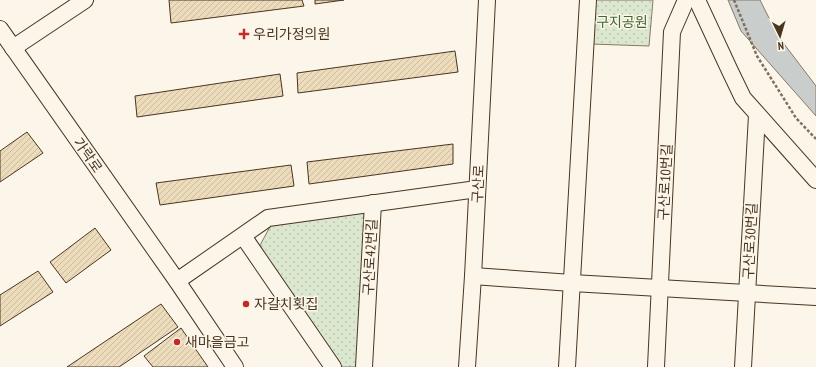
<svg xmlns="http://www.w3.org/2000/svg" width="816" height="367" viewBox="0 0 816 367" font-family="'PT Sans Narrow','Noto Sans KR',sans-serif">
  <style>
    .park { fill: url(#park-dots); stroke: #887966 }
    .water { fill: #c9cecd; stroke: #887966 }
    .building { fill: url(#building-hatch); stroke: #4a3520 }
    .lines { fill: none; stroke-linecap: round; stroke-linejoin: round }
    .minor-casing { stroke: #4a3520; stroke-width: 18 }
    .path { stroke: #7f6f5c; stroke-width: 2.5; stroke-dasharray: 3 2; stroke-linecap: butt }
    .minor { stroke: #fbf6e9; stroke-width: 16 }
    .poi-dot { fill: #c62828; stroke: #fbf6e9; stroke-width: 1.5 }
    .labels { text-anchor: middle; stroke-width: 3; stroke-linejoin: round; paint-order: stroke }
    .park-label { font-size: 14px; fill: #436837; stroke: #fbf6e9 }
    .poi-label { font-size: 14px; fill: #4a3520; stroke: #fbf6e9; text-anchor: start }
    .street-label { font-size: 14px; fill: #4a3520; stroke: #fbf6e9 }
  </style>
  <defs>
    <pattern id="park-dots" width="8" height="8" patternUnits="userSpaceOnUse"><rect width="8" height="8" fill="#dce7d0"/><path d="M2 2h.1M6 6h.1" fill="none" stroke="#bec7b2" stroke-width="1.8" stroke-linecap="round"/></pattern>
    <pattern id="building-hatch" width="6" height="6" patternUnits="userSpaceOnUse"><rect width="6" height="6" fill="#ecdcbc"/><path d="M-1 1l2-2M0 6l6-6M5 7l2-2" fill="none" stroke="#ccbda1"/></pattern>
  </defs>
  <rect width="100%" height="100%" fill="#fbf6e9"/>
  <!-- park -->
  <g class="park">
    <path d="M590,0H653L649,46L591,44Z"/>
    <path d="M367,209L362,367H338L258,249L272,223Z"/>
  </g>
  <!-- water -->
  <path class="water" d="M728,0H760L778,36L816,86V116L741,31Z"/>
  <!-- building -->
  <g class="building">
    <path d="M169,0H302L304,6L171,23Z"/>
    <path d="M315,0H344L315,4Z"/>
    <path d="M455,51L458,72L298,93L297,73Z"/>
    <path d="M280,74L283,96L137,117L135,96Z"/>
    <path d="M27,132L43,153L0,182V151Z"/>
    <path d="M453,144V164L309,184L307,162Z"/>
    <path d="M291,165L294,186L160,205L156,183Z"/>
    <path d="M95,228L111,250L66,283L50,262Z"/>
    <path d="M38,271L53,292L0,326V295Z"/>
    <path d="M161,304L178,327L119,367H67Z"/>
    <path d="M181,328L208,367H153L144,356Z"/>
  </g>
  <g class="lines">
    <!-- minor casing -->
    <g class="minor-casing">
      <g id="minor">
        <path d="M697,0L730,71L743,98L816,180"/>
        <path d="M0,29L177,281L235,367"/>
        <path d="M13,48L85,0"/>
        <path d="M243,236L333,367"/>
        <path d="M473,276L572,283L816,297"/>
        <path d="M177,281L268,218L477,189"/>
        <path d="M364,367L373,203"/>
        <path d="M467,367L473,276L487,0"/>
        <path d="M567,367L588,0"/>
        <path d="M656,367L672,32L686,0"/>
        <path d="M743,367L757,115"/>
      </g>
    </g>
    <!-- path -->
    <path class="path" d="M734,0L757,56L796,118L816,139"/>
    <!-- minor -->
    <use href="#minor" class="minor"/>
  </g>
  <!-- markers -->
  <g class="poi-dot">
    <path d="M242 28h4v4h4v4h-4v4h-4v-4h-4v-4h4z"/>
    <circle cx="246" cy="304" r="4"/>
    <circle cx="177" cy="342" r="4"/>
  </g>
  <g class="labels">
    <!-- park labels -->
    <g class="park-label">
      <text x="622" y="27">구지공원</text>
    </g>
    <!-- poi labels -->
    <g class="poi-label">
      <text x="253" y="39">우리가정의원</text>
      <text x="254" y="309">자갈치횟집</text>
      <text x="185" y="347">새마을금고</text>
    </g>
    <!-- street labels -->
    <g class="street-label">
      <text transform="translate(88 155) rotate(55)" y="5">가락로</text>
      <text transform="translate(665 182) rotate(-87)" y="5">구산로10번길</text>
      <text transform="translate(478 184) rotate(-87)" y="5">구산로</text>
      <text transform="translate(750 241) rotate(-87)" y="5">구산로30번길</text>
      <text transform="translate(370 257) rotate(-87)" y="5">구산로42번길</text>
    </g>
  </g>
  <!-- north arrow -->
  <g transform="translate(780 36) rotate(175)" stroke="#fbf6e9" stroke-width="3" paint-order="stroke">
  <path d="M0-3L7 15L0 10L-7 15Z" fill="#4a3520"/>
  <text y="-6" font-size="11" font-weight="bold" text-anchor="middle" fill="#4a3520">N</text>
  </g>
</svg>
